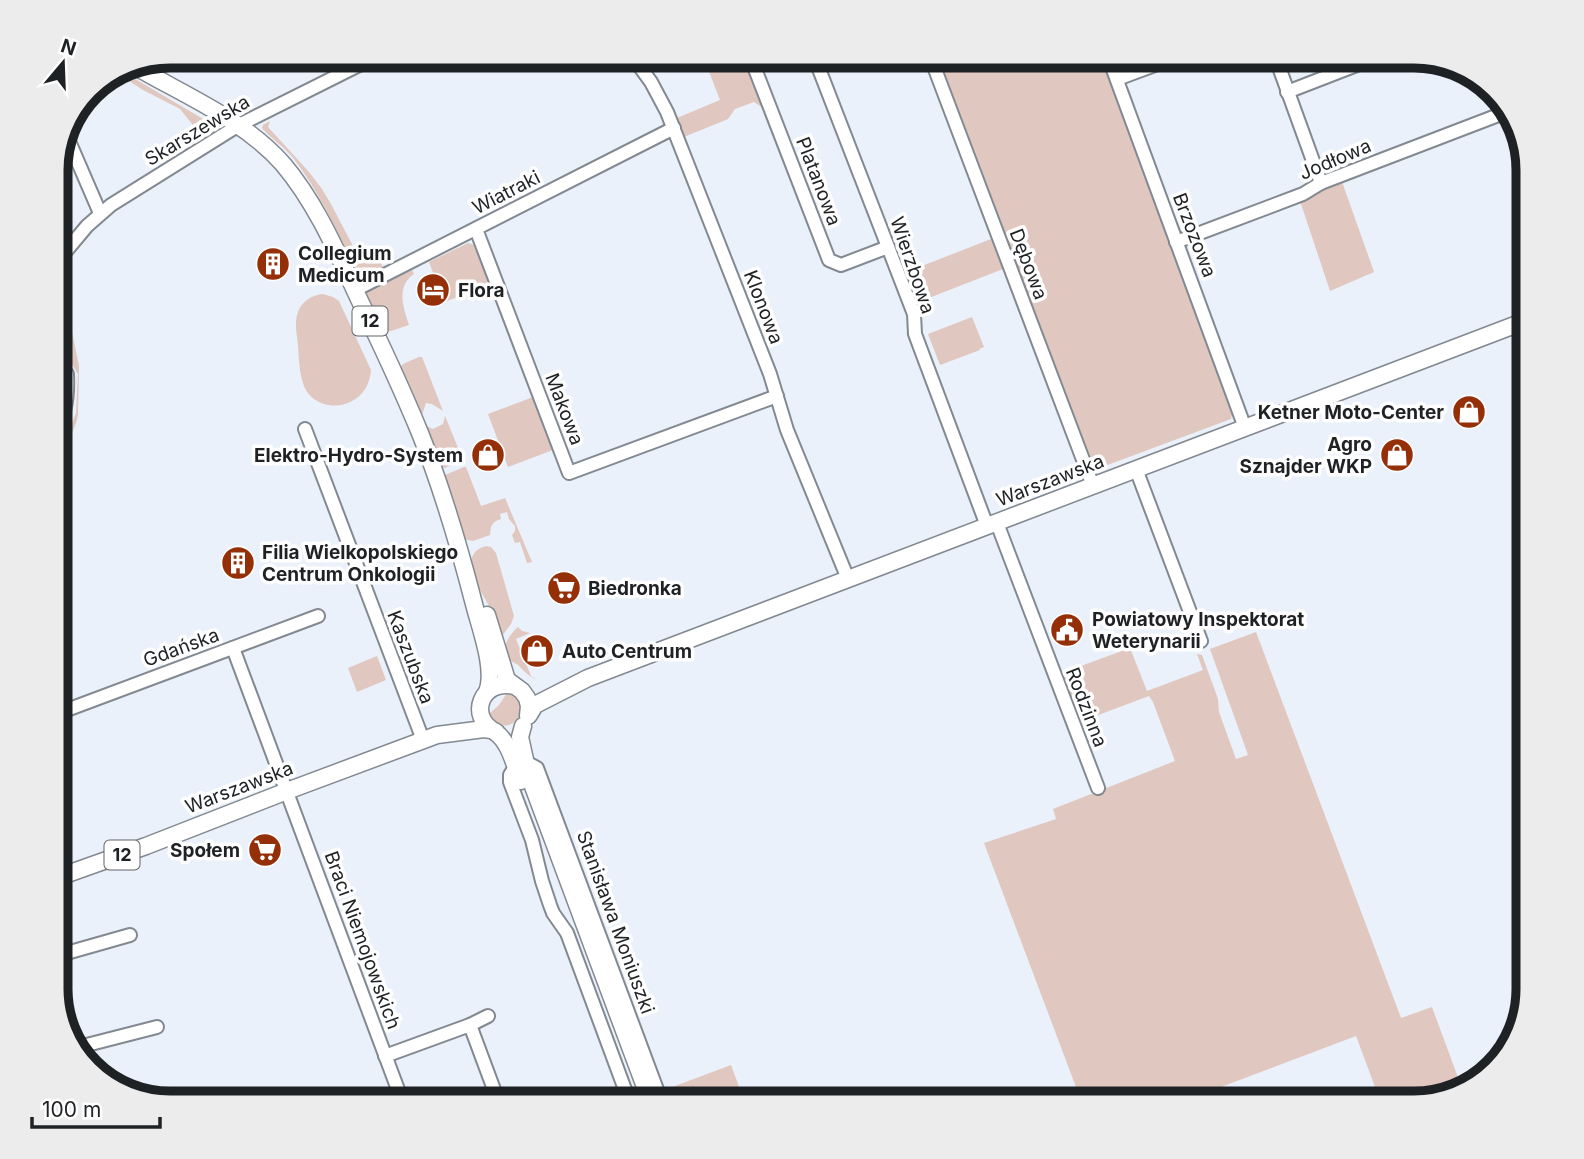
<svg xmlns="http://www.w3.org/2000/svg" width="1584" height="1159" viewBox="0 0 1584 1159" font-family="Inter,sans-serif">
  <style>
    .green { fill: #e0c7bf }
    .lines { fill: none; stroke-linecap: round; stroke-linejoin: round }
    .minor-casing { stroke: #828991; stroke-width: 16 }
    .major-casing { stroke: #828991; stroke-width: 19 }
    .minor { stroke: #fff; stroke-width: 12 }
    .major { stroke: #fff; stroke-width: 16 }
    .labels { text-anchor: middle; stroke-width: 7; stroke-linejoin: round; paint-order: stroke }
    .shield { fill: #fefefe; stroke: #626466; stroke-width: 2 }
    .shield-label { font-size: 18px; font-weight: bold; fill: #1f2225 }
    .street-label { font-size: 19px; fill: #1f2225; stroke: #fefefe }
    .poi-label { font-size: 19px; font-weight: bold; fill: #1f2225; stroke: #fefefe; text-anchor: start }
    .rim { fill: none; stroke: #1f2225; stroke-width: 9 }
  </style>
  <rect width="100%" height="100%" fill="#eaf1fa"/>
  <!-- green -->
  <g class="green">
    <path d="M703,56H743L751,77L759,83L765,101L763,108L754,102L735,109L728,119L684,137L677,118L720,100Z"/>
    <path d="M938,56H1103L1233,411L1231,419L1094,470Z"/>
    <path d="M125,73L210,123L212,126L211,131L201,138L200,134L180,109L143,90L120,75Z"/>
    <path d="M270,121L268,127L309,172L322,189L332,206L356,252L363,258L381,263L384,269L366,278L359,276C339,236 321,194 294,159C285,147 271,139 262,128L263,125Z"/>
    <path d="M1341,179L1374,272L1330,291L1300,201L1307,193Z"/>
    <path d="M991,239L1003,269L916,303L904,273Z"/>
    <path d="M468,243L475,245L490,285L444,302L429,262Z"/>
    <path d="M412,270L414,274C396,286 403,307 409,325L388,332H382L366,294L369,290Z"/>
    <path d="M323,294L333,297L339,301L371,370C370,383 364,395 352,401C334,411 309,404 303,383C299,371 299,357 298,345C297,335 294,322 298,312C302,301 312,295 323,294Z"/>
    <path d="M972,317L984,347L979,349L980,350L940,365L928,334Z"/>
    <path d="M72,332L79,366L78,414L77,420L68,444L72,446L56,482V470L58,469L56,466L76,413L78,374L71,363L56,357V350L59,351Z"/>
    <path d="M419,357H422L443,411L432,404L426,403L422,415L419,417L400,368L403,364Z"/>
    <path d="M533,397L553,450L508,467L488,414Z"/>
    <path d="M445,416L463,460L445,468L439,466L423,427L426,426L433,429L443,424Z"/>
    <path d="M464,467H466L481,506L505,498L532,562L527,563L520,542L515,543L512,535L515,531V526L509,519L507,512L500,514L501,519C491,522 491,526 490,535L473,541L463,539L444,478L445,475Z"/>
    <path d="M486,546L491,547L496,553L514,616L511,624L502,636L492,606H489C480,589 456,554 486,546Z"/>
    <path d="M518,627L522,631L530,633L516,639L531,676L538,680C530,677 526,673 520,667C518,664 514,663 511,661C498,650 509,635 518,627Z"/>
    <path d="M1256,632L1401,1018L1432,1007L1463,1091L1413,1103H1381L1356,1036L1179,1103H1082L984,843L1056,819L1053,809L1175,761L1153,702L1149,696L1077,723L1059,674L1130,648L1147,691L1203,670L1197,654L1202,655L1218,699L1219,712L1236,759L1248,755L1210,649Z"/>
    <path d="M377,656L386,680L357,692L348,668Z"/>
    <path d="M507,693C542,706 504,745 489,714L499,705Z"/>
    <path d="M731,1065L745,1103H674L667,1089Z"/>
  </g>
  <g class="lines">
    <!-- minor casing -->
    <g class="minor-casing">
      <g id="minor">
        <path d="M632,56L651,82L667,112L770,374L787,430L848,579"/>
        <path d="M750,56L829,260L841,265L888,247"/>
        <path d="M814,56L914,314L915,334L987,526"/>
        <path d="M930,56L1093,486"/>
        <path d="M1108,56L1245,428"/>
        <path d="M1275,56L1321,183"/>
        <path d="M1117,79L1179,56"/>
        <path d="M1287,92L1380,56"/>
        <path d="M68,139L100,213"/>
        <path d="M476,229L569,473L777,396"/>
        <path d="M1176,242L1303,194L1321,183L1509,111"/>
        <path d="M56,263L87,226L111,205L239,125L377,56"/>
        <path d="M355,290L674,128"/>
        <path d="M305,429L423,740"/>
        <path d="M56,432C66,413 68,395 67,374L64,370L56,369"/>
        <path d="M1136,469L1201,641"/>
        <path d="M997,523L1098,788"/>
        <path d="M233,648L403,1103"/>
        <path d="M56,714L318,616"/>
        <path d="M524,761L537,768L662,1103"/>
        <path d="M515,767L510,775V782L532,840L542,881L550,905L553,913L567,933L630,1103"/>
        <path d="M56,956L130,935"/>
        <path d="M470,1025L488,1016"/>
        <path d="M75,1048L157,1027"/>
        <path d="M385,1056L470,1025L499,1103"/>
      </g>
    </g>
    <!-- major casing -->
    <g class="major-casing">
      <g id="major">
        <path d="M138,68C188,97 244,120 283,164C316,203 337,252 358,297C380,342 401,387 420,433C442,488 459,546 474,604C480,628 496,669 487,692"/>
        <path d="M487,615L507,680L522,691L527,698L529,706L528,716"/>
        <path d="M529,715L535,705L588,678L1528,320"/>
        <path d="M523,726L520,737L528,773L651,1103"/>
        <path d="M495,732C510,742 514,765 521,781"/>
        <path d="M496,732C466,717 482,678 514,686"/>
        <path d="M56,878L146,846L287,791L437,735L484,729L491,730"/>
      </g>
    </g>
    <!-- minor -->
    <use href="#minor" class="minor"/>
    <!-- major -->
    <use href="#major" class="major"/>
  </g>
  <!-- icons -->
  <defs>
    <g id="building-disc" transform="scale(1.75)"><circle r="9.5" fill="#952f08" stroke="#fefefe"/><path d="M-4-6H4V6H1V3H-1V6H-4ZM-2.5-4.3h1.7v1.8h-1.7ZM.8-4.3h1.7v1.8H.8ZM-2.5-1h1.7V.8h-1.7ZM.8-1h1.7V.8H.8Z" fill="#fff"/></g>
    <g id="hotel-disc" transform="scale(1.75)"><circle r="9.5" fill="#952f08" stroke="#fefefe"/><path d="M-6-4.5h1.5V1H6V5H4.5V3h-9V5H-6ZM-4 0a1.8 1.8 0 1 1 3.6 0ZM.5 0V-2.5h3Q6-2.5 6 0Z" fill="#fff"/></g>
    <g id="shop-disc" transform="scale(1.75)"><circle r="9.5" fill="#952f08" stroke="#fefefe"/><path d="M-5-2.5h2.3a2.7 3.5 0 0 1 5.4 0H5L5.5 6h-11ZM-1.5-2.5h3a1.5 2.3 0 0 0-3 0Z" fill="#fff"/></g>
    <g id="supermarket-disc" transform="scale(1.75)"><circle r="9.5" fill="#952f08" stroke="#fefefe"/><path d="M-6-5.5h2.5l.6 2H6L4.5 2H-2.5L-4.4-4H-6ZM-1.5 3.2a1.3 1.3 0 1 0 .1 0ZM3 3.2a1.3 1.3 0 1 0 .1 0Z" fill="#fff"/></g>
    <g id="civic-disc" transform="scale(1.75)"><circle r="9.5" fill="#952f08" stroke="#fefefe"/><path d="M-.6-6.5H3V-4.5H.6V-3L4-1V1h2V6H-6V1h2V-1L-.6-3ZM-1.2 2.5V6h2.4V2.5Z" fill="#fff"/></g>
  </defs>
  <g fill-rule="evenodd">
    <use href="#building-disc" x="273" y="264"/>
    <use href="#hotel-disc" x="433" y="290"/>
    <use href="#shop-disc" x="1469" y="412"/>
    <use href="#shop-disc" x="488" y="455"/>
    <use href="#shop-disc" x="1397" y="455"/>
    <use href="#building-disc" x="238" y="563"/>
    <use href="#supermarket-disc" x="564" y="588"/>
    <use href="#civic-disc" x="1067" y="630"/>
    <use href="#shop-disc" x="537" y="651"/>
    <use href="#supermarket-disc" x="265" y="850"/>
  </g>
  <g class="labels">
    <!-- shield labels -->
    <g class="shield">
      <rect x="352.5" y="306.5" width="35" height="29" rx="5"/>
      <rect x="104.5" y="840.5" width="35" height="29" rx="5"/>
    </g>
    <g class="shield-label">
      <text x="370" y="327">12</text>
      <text x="122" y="861">12</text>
    </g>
    <!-- street labels -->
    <g class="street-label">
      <text transform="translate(197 130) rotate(-31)" y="7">Skarszewska</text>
      <text transform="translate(1335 159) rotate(-23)" y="7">Jodłowa</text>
      <text transform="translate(819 181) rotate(69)" y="7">Platanowa</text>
      <text transform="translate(506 192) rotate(-27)" y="7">Wiatraki</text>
      <text transform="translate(1195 235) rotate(69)" y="7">Brzozowa</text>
      <text transform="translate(1029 264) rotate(69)" y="7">Dębowa</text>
      <text transform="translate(913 265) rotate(71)" y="7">Wierzbowa</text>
      <text transform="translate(764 307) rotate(69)" y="7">Klonowa</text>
      <text transform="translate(565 409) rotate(69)" y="7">Makowa</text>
      <text transform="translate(1050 480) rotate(-21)" y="7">Warszawska</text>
      <text transform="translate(181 647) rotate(-20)" y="7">Gdańska</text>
      <text transform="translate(411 657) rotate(69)" y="7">Kaszubska</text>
      <text transform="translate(1087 707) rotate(69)" y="7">Rodzinna</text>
      <text transform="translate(239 787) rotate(-21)" y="7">Warszawska</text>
      <text transform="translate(616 922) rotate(70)" y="7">Stanisława Moniuszki</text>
      <text transform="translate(363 940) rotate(70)" y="7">Braci Niemojowskich</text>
    </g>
    <!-- poi labels -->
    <g class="poi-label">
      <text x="298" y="260">Collegium<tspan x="298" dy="22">Medicum</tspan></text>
      <text x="458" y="297">Flora</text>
      <text x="1444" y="419" text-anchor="end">Ketner Moto-Center</text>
      <text x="1372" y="451" text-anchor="end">Agro<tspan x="1372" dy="22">Sznajder WKP</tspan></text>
      <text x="463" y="462" text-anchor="end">Elektro-Hydro-System</text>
      <text x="262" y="559">Filia Wielkopolskiego<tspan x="262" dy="22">Centrum Onkologii</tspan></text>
      <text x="588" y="595">Biedronka</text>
      <text x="1092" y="626">Powiatowy Inspektorat<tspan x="1092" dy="22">Weterynarii</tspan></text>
      <text x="562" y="658">Auto Centrum</text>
      <text x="240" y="857" text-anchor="end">Społem</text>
    </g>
  </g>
  <!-- crop -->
  <path d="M0 0H1584V1159H0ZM170 68H1414A102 102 0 0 1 1516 170V989A102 102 0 0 1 1414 1091H170A102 102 0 0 1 68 989V170A102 102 0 0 1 170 68Z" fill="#ececed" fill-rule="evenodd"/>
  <path class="rim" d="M170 68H1414A102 102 0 0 1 1516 170V989A102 102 0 0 1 1414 1091H170A102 102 0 0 1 68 989V170A102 102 0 0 1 170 68Z"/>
  <!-- north arrow -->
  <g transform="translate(63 63) rotate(19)" stroke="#fefefe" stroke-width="5" paint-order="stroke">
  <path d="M0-5L12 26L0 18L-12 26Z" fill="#1f2225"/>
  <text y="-10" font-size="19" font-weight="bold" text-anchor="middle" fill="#1f2225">N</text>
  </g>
  <!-- scale -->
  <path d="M32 1117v10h128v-10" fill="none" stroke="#1f2225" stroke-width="3.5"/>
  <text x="42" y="1117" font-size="21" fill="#1f2225" stroke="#fefefe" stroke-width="5" paint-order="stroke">100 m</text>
</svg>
